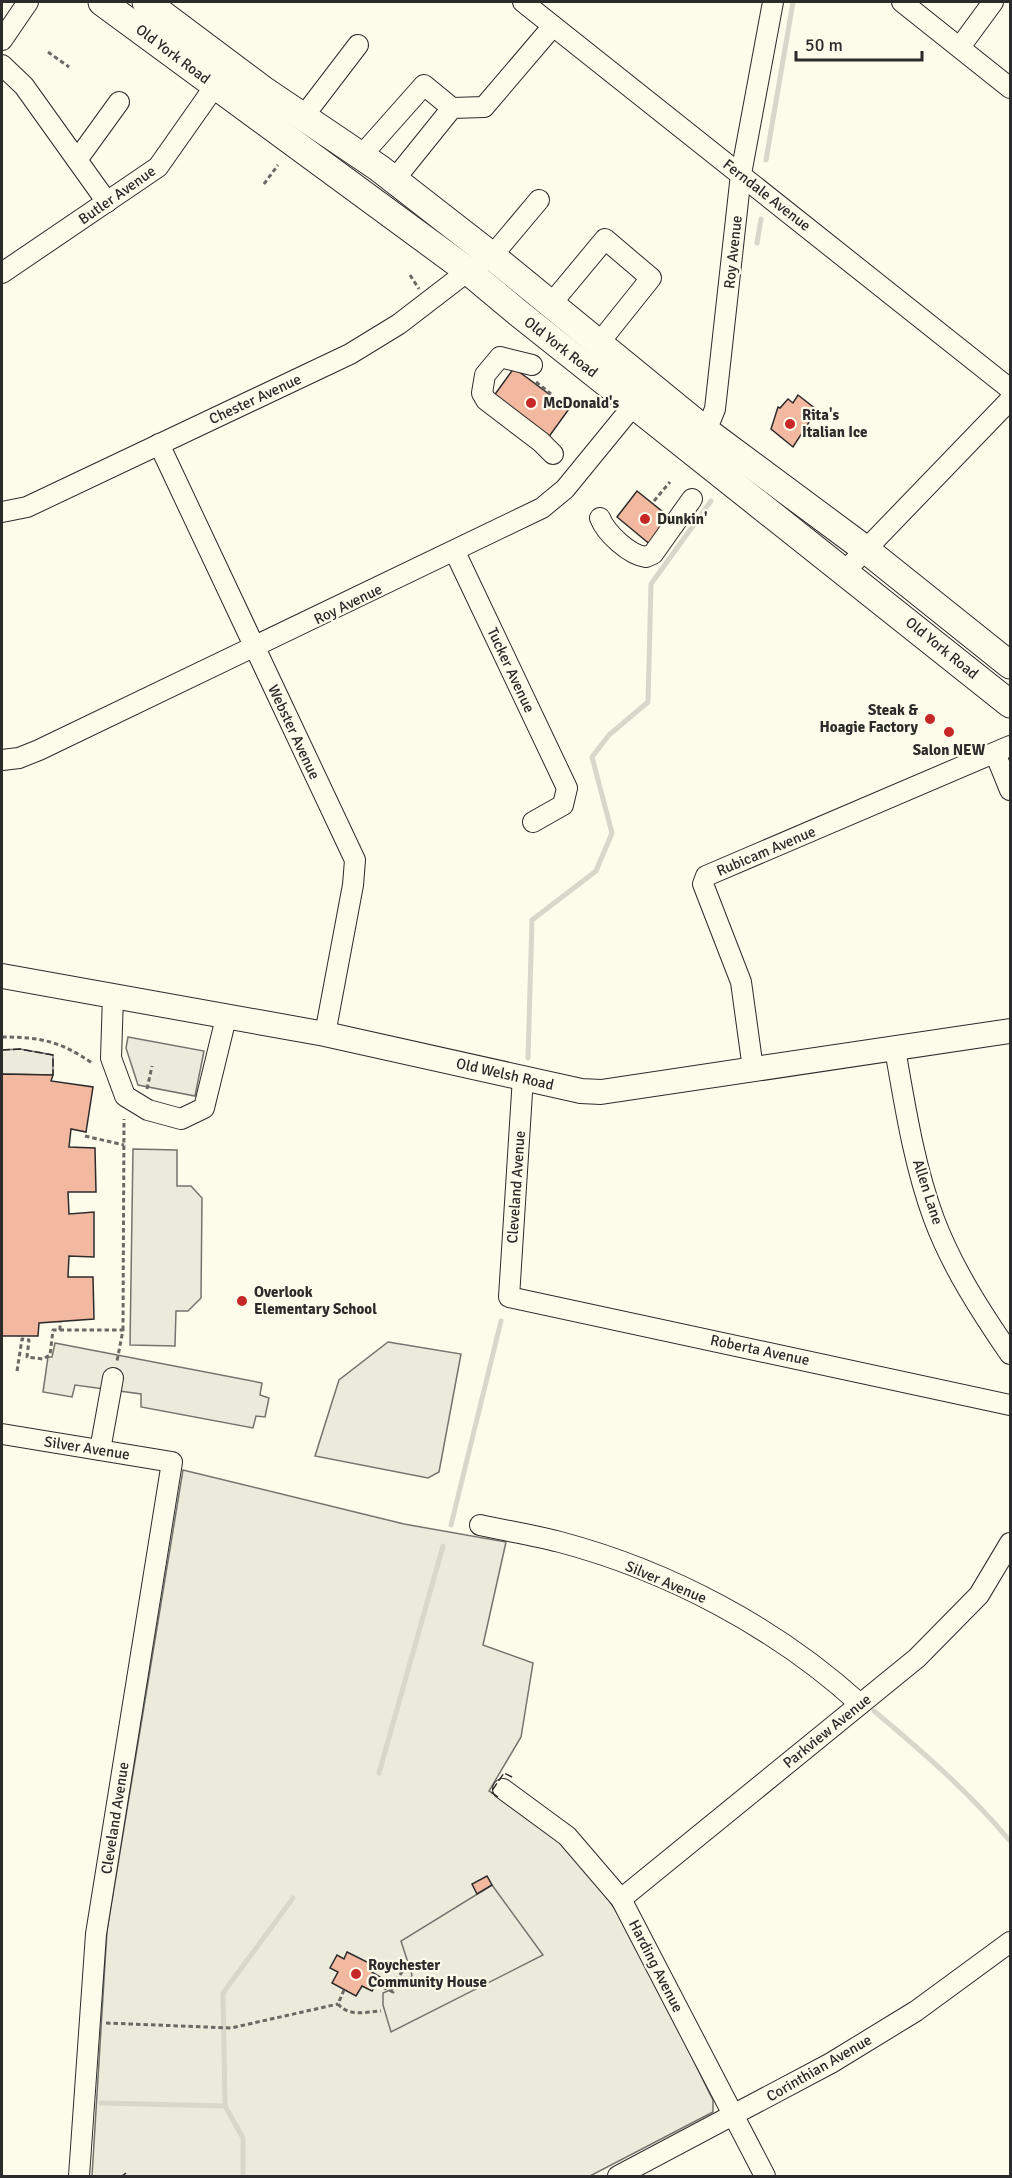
<svg xmlns="http://www.w3.org/2000/svg" width="1012" height="2178" viewBox="0 0 1012 2178" font-family="Signika,sans-serif">
  <style>
    .green { fill: #ecebdb; stroke: #74746e; stroke-width: 1.5 }
    .parking { fill: #eceadb; stroke: #74746e; stroke-width: 1.5 }
    .lines { fill: none; stroke-linecap: round; stroke-linejoin: round }
    .stream { stroke: #d8d7c9; stroke-width: 5 }
    .building { fill: #f2b8a0; stroke: #2b2b2b; stroke-width: 1.5 }
    .minor-casing { stroke: #2b2b2b; stroke-width: 22 }
    .major-casing { stroke: #2b2b2b; stroke-width: 26 }
    .highway-casing { stroke: #2b2b2b; stroke-width: 29 }
    .path { stroke: #6a6964; stroke-width: 3; stroke-dasharray: 4.5 3; stroke-linecap: butt }
    .minor { stroke: #fdfbea; stroke-width: 20 }
    .major { stroke: #fdfbea; stroke-width: 24 }
    .highway { stroke: #fdfbea; stroke-width: 27 }
    .fence { stroke: #2b2b2b; stroke-width: 1.5; stroke-dasharray: 8 3; stroke-linecap: butt }
    .poi-dot { fill: #c62828; stroke: #fdfbea; stroke-width: 2 }
    .labels { text-anchor: middle; stroke-width: 4.5; stroke-linejoin: round; paint-order: stroke }
    .street-label { font-size: 15px; fill: #2b2b2b; stroke: #fdfbea }
    .poi-label { font-size: 15px; font-weight: bold; fill: #2b2b2b; stroke: #fdfbea; text-anchor: start }
  </style>
  <rect width="100%" height="100%" fill="#fdfbea"/>
  <!-- green -->
  <g class="green">
    <path d="M20,1049L53,1055V1075L2,1074V1050Z"/>
    <path d="M133,1149L177,1150V1186H191L202,1198L201,1298L188,1311H176L175,1346L130,1345Z"/>
    <path d="M388,1342L461,1354L439,1472L428,1478L315,1456L339,1380Z"/>
    <path d="M183,1470L404,1524L506,1542L483,1645L533,1663L521,1737L489,1791C514,1805 544,1822 564,1843C629,1910 671,2017 713,2100V2112L590,2176H92L107,1931Z"/>
  </g>
  <!-- parking -->
  <g class="parking">
    <path d="M128,1037L204,1051L195,1096L138,1085L126,1048Z"/>
    <path d="M55,1343L262,1383L260,1395L269,1398L265,1417L256,1416L253,1428L141,1407V1394L75,1385L72,1397L43,1392L48,1357H52Z"/>
    <path d="M492,1885L543,1955L391,2032L383,2005V1993L409,1982L412,1975L401,1941Z"/>
  </g>
  <g class="lines">
    <!-- stream -->
    <g class="stream">
      <path d="M766,160L793,2"/>
      <path d="M757,243L761,219"/>
      <path d="M528,1058L532,920L596,871L612,833L592,757L609,735L648,702L651,584L711,501"/>
      <path d="M451,1525L501,1321"/>
      <path d="M874,1711C923,1752 970,1793 1010,1841"/>
      <path d="M379,1773L443,1546"/>
      <path d="M101,2103L225,2106"/>
      <path d="M243,2176V2138L225,2106L223,1993L293,1898"/>
    </g>
  </g>
  <!-- building -->
  <g class="building">
    <path d="M514,368L569,409L548,438L493,397Z"/>
    <path d="M798,395L817,410L793,447L771,429L778,407L780,408L788,399L793,403Z"/>
    <path d="M637,491L673,520L652,546L617,517Z"/>
    <path d="M2,1074L53,1075L51,1081L93,1087L86,1132L71,1129L69,1147L95,1148L96,1192H68L69,1214L94,1212V1257L69,1256L68,1277H93L94,1319L39,1323L38,1336H2Z"/>
    <path d="M487,1876L492,1885L477,1894L472,1884Z"/>
    <path d="M347,1952L373,1965L370,1971L380,1977L372,1991L362,1986L356,1996L332,1983L338,1972L330,1968L337,1955L344,1959Z"/>
  </g>
  <g class="lines">
    <!-- minor casing -->
    <g class="minor-casing">
      <g id="minor">
        <path d="M523,2L1010,389"/>
        <path d="M902,2L1010,88"/>
        <path d="M2,40L28,2"/>
        <path d="M960,47L993,2"/>
        <path d="M2,65L24,86L107,202"/>
        <path d="M303,117L358,45"/>
        <path d="M361,156L424,85L452,108"/>
        <path d="M77,160L119,102"/>
        <path d="M394,180L452,108L484,107L553,26"/>
        <path d="M2,273L158,167L222,76"/>
        <path d="M551,304L605,239L651,278L599,343"/>
        <path d="M532,365L500,357L485,375L482,393L486,400L541,442L553,454"/>
        <path d="M706,431L715,409L741,174L773,2"/>
        <path d="M159,444L355,860L353,885L325,1034"/>
        <path d="M2,512L27,507L350,354L399,324L468,271L492,256L539,200"/>
        <path d="M600,518C606,533 629,555 646,557L653,554L692,499"/>
        <path d="M455,552L567,788L563,805L533,822"/>
        <path d="M845,571L1010,400"/>
        <path d="M995,753L1010,790"/>
        <path d="M2,760L19,758L39,750L542,508L565,489L641,396"/>
        <path d="M113,996L111,1058L125,1096L148,1110L181,1119L204,1108L226,1018"/>
        <path d="M895,1049C905,1106 914,1165 934,1219C952,1267 981,1312 1010,1354"/>
        <path d="M753,1069L741,982L703,884L706,876L1010,746"/>
        <path d="M523,1077L509,1297L1010,1405"/>
        <path d="M2,1434L172,1462L96,1934L79,2176"/>
        <path d="M100,1450L113,1378"/>
        <path d="M480,1525C507,1531 534,1535 560,1542C669,1571 777,1628 860,1704"/>
        <path d="M503,1789L567,1836L621,1899L765,2176"/>
        <path d="M621,1899L917,1658L979,1595L1010,1543"/>
        <path d="M618,2176L831,2063L916,2011L1010,1942"/>
      </g>
    </g>
    <!-- major casing -->
    <g class="major-casing">
      <path id="major" d="M2,976L325,1034L581,1091L601,1092L1010,1031"/>
    </g>
    <!-- highway casing -->
    <g class="highway-casing">
      <g id="highway">
        <path d="M102,2L468,271L517,312L1010,704"/>
        <path d="M146,2L265,91L379,168L492,256L706,431L865,549L1010,665"/>
      </g>
    </g>
    <!-- path -->
    <g class="path">
      <path d="M48,52L69,67"/>
      <path d="M264,184L278,165"/>
      <path d="M410,275L419,289"/>
      <path d="M536,382L551,394"/>
      <path d="M654,501L670,482"/>
      <path d="M2,1037C40,1037 60,1041 92,1063"/>
      <path d="M147,1089L152,1066"/>
      <path d="M85,1136L124,1145"/>
      <path d="M60,1330V1322"/>
      <path d="M123,1330L124,1119"/>
      <path d="M17,1371L22,1339L29,1340L27,1357L43,1359L50,1355L53,1330H123L117,1361"/>
      <path d="M376,1984L393,1992L397,1979L406,1966"/>
      <path d="M344,1990L338,2004C349,2017 365,2012 381,2011"/>
      <path d="M106,2023L231,2028L338,2004"/>
    </g>
    <!-- minor -->
    <use href="#minor" class="minor"/>
    <!-- major -->
    <use href="#major" class="major"/>
    <!-- highway -->
    <use href="#highway" class="highway"/>
    <!-- fence -->
    <g class="fence">
      <path d="M2,1050L20,1049L53,1055V1075"/>
      <path d="M498,1797L491,1792L504,1773L512,1777"/>
      <path d="M122,2176L126,2173"/>
    </g>
  </g>
  <!-- markers -->
  <g class="poi-dot">
    <circle cx="531" cy="403" r="6"/>
    <circle cx="790" cy="424" r="6"/>
    <circle cx="645" cy="519" r="6"/>
    <circle cx="930" cy="719" r="6"/>
    <circle cx="949" cy="732" r="6"/>
    <circle cx="242" cy="1301" r="6"/>
    <circle cx="356" cy="1974" r="6"/>
  </g>
  <g class="labels">
    <!-- street labels -->
    <g class="street-label">
      <text transform="translate(173 54) rotate(37)" y="5">Old York Road</text>
      <text transform="translate(117 195) rotate(-35)" y="5">Butler Avenue</text>
      <text transform="translate(767 195) rotate(38)" y="5">Ferndale Avenue</text>
      <text transform="translate(733 252) rotate(-84)" y="5">Roy Avenue</text>
      <text transform="translate(561 347) rotate(38)" y="5">Old York Road</text>
      <text transform="translate(255 399) rotate(-25)" y="5">Chester Avenue</text>
      <text transform="translate(348 604) rotate(-26)" y="5">Roy Avenue</text>
      <text transform="translate(942 648) rotate(39)" y="5">Old York Road</text>
      <text transform="translate(511 670) rotate(65)" y="5">Tucker Avenue</text>
      <text transform="translate(294 732) rotate(65)" y="5">Webster Avenue</text>
      <text transform="translate(766 851) rotate(-23)" y="5">Rubicam Avenue</text>
      <text transform="translate(505 1074) rotate(13)" y="5">Old Welsh Road</text>
      <text transform="translate(516 1187) rotate(-86)" y="5">Cleveland Avenue</text>
      <text transform="translate(928 1192) rotate(72)" y="5">Allen Lane</text>
      <text transform="translate(760 1350) rotate(12)" y="5">Roberta Avenue</text>
      <text transform="translate(87 1448) rotate(9)" y="5">Silver Avenue</text>
      <text transform="translate(666 1582) rotate(23)" y="5">Silver Avenue</text>
      <text transform="translate(827 1731) rotate(-39)" y="5">Parkview Avenue</text>
      <text transform="translate(115 1818) rotate(-81)" y="5">Cleveland Avenue</text>
      <text transform="translate(656 1966) rotate(63)" y="5">Harding Avenue</text>
      <text transform="translate(819 2068) rotate(-30)" y="5">Corinthian Avenue</text>
    </g>
    <!-- poi labels -->
    <g class="poi-label">
      <text x="543" y="408">McDonald's</text>
      <text x="802" y="420">Rita's<tspan x="802" dy="17">Italian Ice</tspan></text>
      <text x="657" y="524">Dunkin'</text>
      <text x="918" y="715" text-anchor="end">Steak &amp;<tspan x="918" dy="17">Hoagie Factory</tspan></text>
      <text x="949" y="755" text-anchor="middle">Salon NEW</text>
      <text x="254" y="1297">Overlook<tspan x="254" dy="17">Elementary School</tspan></text>
      <text x="368" y="1970">Roychester<tspan x="368" dy="17">Community House</tspan></text>
    </g>
  </g>
  <!-- border -->
  <rect width="1012" height="2178" fill="none" stroke="#2b2b2b" stroke-width="6"/>
  <!-- scale -->
  <path d="M796 51v9h126v-9" fill="none" stroke="#2b2b2b" stroke-width="3"/>
  <text x="805" y="51" font-size="18" fill="#2b2b2b" stroke="#fdfbea" stroke-width="4.5" paint-order="stroke">50 m</text>
</svg>
